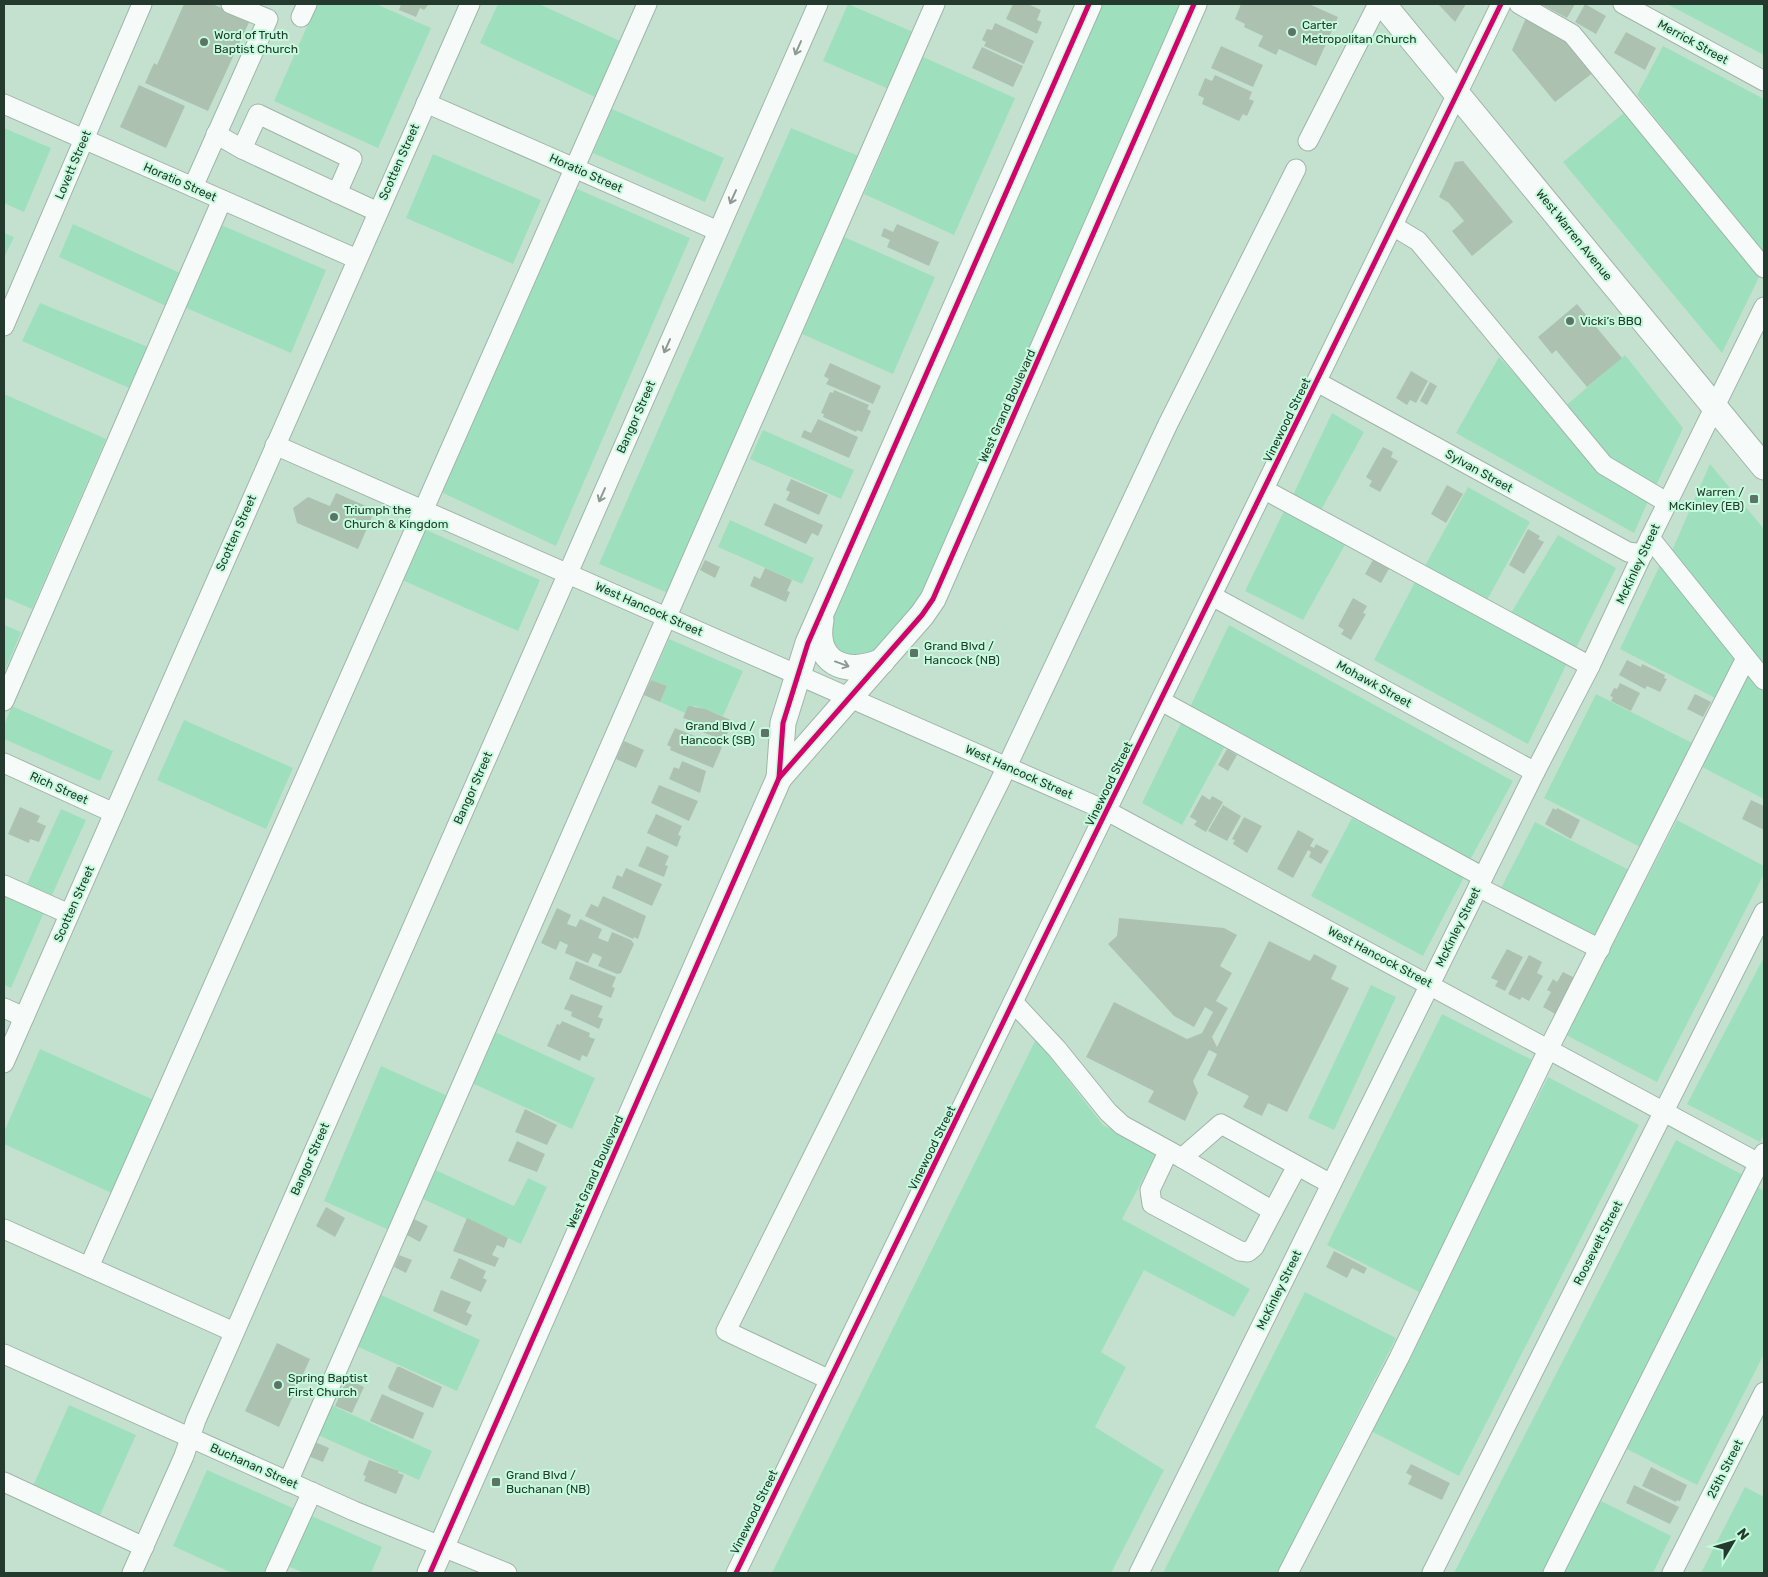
<svg xmlns="http://www.w3.org/2000/svg" width="1768" height="1577" viewBox="0 0 1768 1577" font-family="Rubik,sans-serif">
  <style>
    .green { fill: #9ee0bd }
    .building { fill: #adc1b1 }
    .lines { fill: none; stroke-linecap: round; stroke-linejoin: round }
    .minor-casing { stroke: #9eb6a8; stroke-width: 21 }
    .major-casing { stroke: #9eb6a8; stroke-width: 27 }
    .minor { stroke: #f6faf8; stroke-width: 19 }
    .major { stroke: #f6faf8; stroke-width: 25 }
    .cycleway-casing { stroke: #c4fbdc; stroke-width: 8 }
    .cycleway { stroke: #d6006c; stroke-width: 5 }
    .oneway { stroke: #8d9a93 }
    .poi-dot { fill: #5c7467; stroke: #c4fbdc; stroke-width: 2 }
    .labels { text-anchor: middle; stroke-width: 4; stroke-linejoin: round; paint-order: stroke }
    .poi-label { font-size: 12px; fill: #243a2e; stroke: #c4fbdc; text-anchor: start }
    .street-label { font-size: 12px; fill: #243a2e; stroke: #c4fbdc }
  </style>
  <rect width="100%" height="100%" fill="#c4e1d0"/>
  <!-- green -->
  <g class="green">
    <path d="M317,4H376L431,28L378,148L274,101Z"/>
    <path d="M498,4H539L620,41L595,97L480,43Z"/>
    <path d="M848,4L913,32L889,89L823,61Z"/>
    <path d="M1098,4H1183L941,558L906,621L866,660L834,650L824,631Z"/>
    <path d="M1667,4H1764V55Z"/>
    <path d="M1663,46L1764,99V255L1637,95Z"/>
    <path d="M923,57L1015,98L954,235L864,194Z"/>
    <path d="M612,109L724,158L705,202L593,153Z"/>
    <path d="M1629,109L1760,275L1722,353L1563,162Z"/>
    <path d="M4,128L51,148L24,212L4,203Z"/>
    <path d="M791,128L861,157L668,593L599,564Z"/>
    <path d="M433,154L541,200L513,264L406,218Z"/>
    <path d="M575,188L690,238L556,546L441,492Z"/>
    <path d="M73,224L180,273L166,306L59,257Z"/>
    <path d="M219,224L326,270L291,353L184,307Z"/>
    <path d="M4,233L14,237L4,258Z"/>
    <path d="M844,237L935,277L893,374L802,334Z"/>
    <path d="M40,303L148,347L129,388L22,341Z"/>
    <path d="M1625,355L1683,428L1655,488L1601,456L1562,409Z"/>
    <path d="M1499,357L1541,403L1648,501L1634,533L1456,433Z"/>
    <path d="M4,394L106,439L32,609L4,597Z"/>
    <path d="M1332,413L1364,432L1321,510L1293,495Z"/>
    <path d="M763,430L854,470L841,499L750,459Z"/>
    <path d="M1710,464L1764,529V668L1671,553Z"/>
    <path d="M1468,487L1530,522L1487,600L1425,566Z"/>
    <path d="M1285,509L1346,543L1303,620L1245,591Z"/>
    <path d="M730,520L814,558L802,584L718,547Z"/>
    <path d="M424,529L540,580L518,631L402,580Z"/>
    <path d="M1558,535L1616,568L1576,648L1511,613Z"/>
    <path d="M1662,561L1738,656L1715,698L1620,649Z"/>
    <path d="M1415,582L1567,663L1528,744L1374,660Z"/>
    <path d="M4,625L21,632L4,673Z"/>
    <path d="M1229,625L1513,781L1470,860L1190,707Z"/>
    <path d="M669,639L743,671L723,716L695,706L685,713L660,702L667,686L651,680Z"/>
    <path d="M1747,670L1764,691V799L1700,766Z"/>
    <path d="M1596,694L1694,744L1642,848L1544,798Z"/>
    <path d="M12,706L113,751L100,781L4,739V725Z"/>
    <path d="M184,720L293,768L266,829L157,780Z"/>
    <path d="M1182,721L1226,744L1182,825L1142,803Z"/>
    <path d="M61,809L86,820L52,895L27,884Z"/>
    <path d="M1352,818L1464,877L1423,956L1311,896Z"/>
    <path d="M1677,820L1764,866V874L1657,1082L1566,1035Z"/>
    <path d="M1535,822L1631,871L1595,942L1499,892Z"/>
    <path d="M4,892L45,910L11,988L4,985Z"/>
    <path d="M1764,957V1134L1760,1142L1687,1104Z"/>
    <path d="M1371,985L1396,997L1334,1130L1308,1118Z"/>
    <path d="M1442,1014L1536,1062L1421,1293L1327,1245Z"/>
    <path d="M495,1032L595,1078L572,1129L472,1083Z"/>
    <path d="M1036,1039L1103,1125L1157,1152L1122,1219L1250,1289L1234,1317L1144,1270L1101,1352L1126,1367L1095,1427L1164,1470L1111,1573H772Z"/>
    <path d="M40,1049L156,1101L114,1194L4,1144V1132Z"/>
    <path d="M381,1066L450,1097L391,1231L324,1201Z"/>
    <path d="M1548,1077L1639,1125L1459,1476L1371,1431Z"/>
    <path d="M1676,1140L1745,1176L1542,1573H1454Z"/>
    <path d="M433,1169L514,1206L528,1178L547,1187L521,1244L421,1198Z"/>
    <path d="M1756,1186L1764,1191V1354L1697,1485L1623,1447Z"/>
    <path d="M1305,1292L1396,1338L1277,1573H1163Z"/>
    <path d="M377,1293L480,1340L457,1391L354,1345Z"/>
    <path d="M69,1405L136,1435L100,1515L33,1486Z"/>
    <path d="M331,1405L432,1451L419,1480L318,1435Z"/>
    <path d="M207,1470L295,1509L266,1573H232L173,1546Z"/>
    <path d="M1745,1487L1764,1497V1573H1701Z"/>
    <path d="M1601,1501L1671,1536L1653,1573H1564Z"/>
    <path d="M307,1514L382,1547L371,1573H304L285,1565Z"/>
  </g>
  <!-- building -->
  <g class="building">
    <path d="M184,4H212L250,20L208,111L145,83L154,63L157,65Z"/>
    <path d="M401,4H429L424,10L420,8L416,17L399,10Z"/>
    <path d="M1013,4H1028L1041,10L1037,20L1042,22L1037,34L1006,19Z"/>
    <path d="M1241,4H1309L1338,17L1316,66L1279,49L1276,55L1258,46L1263,36L1244,27L1245,24L1235,19Z"/>
    <path d="M1438,4H1466L1455,22Z"/>
    <path d="M1541,4H1575L1567,18Z"/>
    <path d="M1585,4L1606,16L1596,34L1575,22Z"/>
    <path d="M1526,18L1568,38L1594,72L1555,102L1512,50Z"/>
    <path d="M995,23L1034,41L1024,64L984,46L986,42L982,40L987,29L992,30Z"/>
    <path d="M1626,32L1656,48L1645,70L1614,53Z"/>
    <path d="M1221,46L1263,65L1253,87L1211,68Z"/>
    <path d="M982,47L1023,66L1013,87L972,68Z"/>
    <path d="M1215,75L1252,92L1249,99L1254,101L1247,116L1243,114L1239,121L1202,104L1204,98L1198,95L1205,78L1212,81Z"/>
    <path d="M139,85L185,106L166,148L120,127Z"/>
    <path d="M1463,161L1513,222L1472,256L1452,231L1464,221L1449,203L1439,197L1455,162Z"/>
    <path d="M897,224L939,242L929,266L887,247L890,240L881,236L884,228L893,232Z"/>
    <path d="M1577,304L1622,358L1587,387L1556,350L1552,354L1538,337Z"/>
    <path d="M830,363L881,386L873,404L826,384L829,379L824,376Z"/>
    <path d="M1411,371L1428,381L1416,403L1410,400L1407,405L1396,398Z"/>
    <path d="M1430,382L1437,386L1427,405L1420,401Z"/>
    <path d="M834,390L869,405L867,409L871,411L862,432L857,430L856,432L823,417L824,414L821,413L830,392L833,393Z"/>
    <path d="M818,419L858,437L849,458L801,437L804,430L811,433Z"/>
    <path d="M1383,447L1393,452L1391,457L1398,461L1380,492L1369,486L1372,481L1366,477Z"/>
    <path d="M791,479L828,495L819,515L786,500L790,492L786,490Z"/>
    <path d="M1447,485L1463,494L1446,523L1431,514Z"/>
    <path d="M336,493L375,510L358,549L297,523L293,508L308,497L330,506Z"/>
    <path d="M774,503L823,525L818,536L812,533L806,544L764,525Z"/>
    <path d="M1528,529L1540,536L1538,539L1544,542L1524,574L1509,565Z"/>
    <path d="M1374,558L1390,567L1381,583L1365,574Z"/>
    <path d="M705,560L720,567L715,578L700,570Z"/>
    <path d="M765,568L792,580L787,591L790,592L786,602L750,586L754,576L760,579Z"/>
    <path d="M1353,598L1367,606L1363,613L1366,614L1351,640L1341,634L1344,630L1338,626Z"/>
    <path d="M1627,660L1641,667L1642,664L1665,675L1664,678L1667,679L1660,692L1647,686L1645,689L1619,675Z"/>
    <path d="M651,680L667,686L660,702L644,695Z"/>
    <path d="M1620,683L1640,693L1631,711L1611,701L1613,697L1610,696L1614,688L1617,689Z"/>
    <path d="M1695,694L1711,702L1703,717L1687,709Z"/>
    <path d="M688,706L705,709L733,721L724,741L686,725L689,720L683,718Z"/>
    <path d="M675,728L722,747L713,768L670,750L671,747L667,745Z"/>
    <path d="M624,741L644,750L636,768L616,759Z"/>
    <path d="M1227,749L1237,755L1228,771L1218,765Z"/>
    <path d="M682,761L706,771L700,793L669,779L674,767L679,769Z"/>
    <path d="M659,785L698,801L689,821L651,803Z"/>
    <path d="M1202,795L1210,800L1212,796L1223,802L1206,832L1194,825L1197,821L1190,817Z"/>
    <path d="M1751,800L1764,806V830L1742,819Z"/>
    <path d="M1223,805L1241,816L1227,841L1208,831Z"/>
    <path d="M20,807L40,816L37,822L46,826L39,842L30,839L29,843L8,834Z"/>
    <path d="M1553,808L1556,810L1557,808L1580,820L1571,839L1545,824Z"/>
    <path d="M656,814L682,826L678,835L681,836L677,847L647,833Z"/>
    <path d="M1244,817L1262,826L1247,853L1233,844L1235,840L1232,839Z"/>
    <path d="M1298,830L1314,839L1310,846L1314,848L1316,844L1329,851L1321,864L1309,857L1311,852L1308,850L1293,878L1277,869Z"/>
    <path d="M647,846L669,856L665,865L668,866L664,877L638,866Z"/>
    <path d="M626,868L662,884L652,906L612,888L617,875L622,877Z"/>
    <path d="M603,896L646,916L638,939L634,937L633,939L585,916L591,904L598,907Z"/>
    <path d="M557,908L571,915L567,924L576,927L580,919L602,929L598,938L608,942L612,932L631,940L634,944L621,973L617,974L598,966L602,957L593,953L588,963L565,953L568,945L560,941L556,950L541,943Z"/>
    <path d="M1119,918L1224,928L1237,935L1220,966L1232,973L1216,1001L1228,1008L1212,1037L1217,1047L1269,941L1310,961L1314,954L1337,966L1331,979L1349,988L1287,1112L1268,1103L1262,1116L1243,1107L1249,1096L1207,1075L1217,1054L1209,1050L1193,1081L1198,1093L1185,1121L1148,1102L1154,1091L1086,1057L1114,1002L1187,1039L1202,1033L1213,1012L1205,1007L1194,1027L1174,1016L1108,944L1117,936Z"/>
    <path d="M1507,949L1523,957L1505,991L1495,986L1498,981L1491,978Z"/>
    <path d="M1529,955L1542,962L1537,973L1543,976L1529,1001L1522,997L1520,1000L1508,994Z"/>
    <path d="M576,961L616,977L612,987L615,988L611,998L569,979Z"/>
    <path d="M1563,972L1577,979L1557,1015L1543,1007L1551,992L1547,990L1553,979L1557,982Z"/>
    <path d="M571,994L603,1006L598,1017L603,1019L599,1029L571,1016L572,1012L564,1009Z"/>
    <path d="M562,1021L590,1033L589,1037L595,1039L587,1057L582,1055L580,1061L547,1046L557,1024L560,1025Z"/>
    <path d="M525,1109L557,1125L547,1145L515,1132Z"/>
    <path d="M517,1141L545,1154L537,1172L508,1161Z"/>
    <path d="M326,1207L345,1218L335,1237L316,1226Z"/>
    <path d="M412,1218L428,1226L420,1242L405,1234Z"/>
    <path d="M467,1218L508,1238L504,1248L497,1245L492,1255L499,1258L495,1267L453,1251Z"/>
    <path d="M1334,1251L1367,1268L1364,1274L1352,1268L1347,1278L1326,1267Z"/>
    <path d="M399,1255L412,1260L406,1273L394,1267Z"/>
    <path d="M459,1258L486,1271L483,1278L487,1280L481,1292L450,1278Z"/>
    <path d="M441,1290L471,1302L466,1312L472,1315L467,1326L433,1311Z"/>
    <path d="M277,1343L310,1359L279,1427L245,1411Z"/>
    <path d="M397,1367H400L442,1387L433,1408L390,1390L388,1387Z"/>
    <path d="M347,1379L364,1387L352,1413L335,1406Z"/>
    <path d="M382,1394L424,1413L413,1439L370,1421Z"/>
    <path d="M315,1442L329,1448L323,1462L308,1456Z"/>
    <path d="M369,1460L399,1471L398,1473L404,1475L396,1494L364,1481L366,1476L363,1475Z"/>
    <path d="M1411,1464L1450,1483L1442,1500L1408,1484L1412,1476L1406,1473Z"/>
    <path d="M1651,1467L1687,1485L1680,1501L1677,1500L1676,1502L1642,1486Z"/>
    <path d="M1634,1485L1679,1507L1670,1524L1626,1503Z"/>
  </g>
  <g class="lines">
    <!-- minor casing -->
    <g class="minor-casing">
      <g id="minor">
        <path d="M1519,4L1572,34L1764,268"/>
        <path d="M1623,4L1764,81"/>
        <path d="M301,17L307,4"/>
        <path d="M426,103L718,231"/>
        <path d="M4,104L357,259"/>
        <path d="M216,134L242,149L378,212"/>
        <path d="M1308,141L1378,4"/>
        <path d="M242,149L258,114L352,159L337,193"/>
        <path d="M193,187L268,19L231,4"/>
        <path d="M1393,226L1418,241L1604,465L1668,503"/>
        <path d="M4,326L142,4"/>
        <path d="M1317,382L1628,552L1643,554"/>
        <path d="M275,445L1107,811L1764,1166"/>
        <path d="M1265,490L1590,666"/>
        <path d="M1650,538L1764,680"/>
        <path d="M1212,596L1535,772"/>
        <path d="M4,701L222,200"/>
        <path d="M1161,701L1483,877"/>
        <path d="M4,763L114,813"/>
        <path d="M4,885L69,914"/>
        <path d="M1478,887L1600,949"/>
        <path d="M1013,1002L1057,1049L1108,1112L1122,1125L1182,1158L1221,1124L1331,1184"/>
        <path d="M4,1008L24,1017"/>
        <path d="M4,1063L470,4"/>
        <path d="M1168,1152L1150,1190L1152,1204L1240,1251L1248,1252L1254,1247L1273,1211"/>
        <path d="M1182,1158L1273,1211L1297,1166"/>
        <path d="M4,1229L234,1332"/>
        <path d="M89,1267L647,4"/>
        <path d="M4,1354L354,1511L507,1573"/>
        <path d="M830,1380L726,1331L1001,779L1168,424L1296,169"/>
        <path d="M4,1482L144,1547"/>
        <path d="M288,1482L935,4"/>
        <path d="M132,1573L184,1456L196,1420L818,4"/>
        <path d="M275,1573L312,1492"/>
        <path d="M736,1573L1030,967L1501,4"/>
        <path d="M1139,1573L1535,772L1590,666L1650,538L1764,307"/>
        <path d="M1288,1573L1399,1358L1549,1048L1746,658"/>
        <path d="M1432,1573L1764,912"/>
        <path d="M1553,1573L1764,1153"/>
        <path d="M1672,1573L1764,1392"/>
      </g>
    </g>
    <!-- major casing -->
    <g class="major-casing">
      <g id="major">
        <path d="M1383,4L1764,467"/>
        <path d="M821,620C813,663 846,677 882,661"/>
        <path d="M779,778L783,723L808,643L1089,4"/>
        <path d="M430,1573L779,778L922,615L933,599L1194,4"/>
      </g>
    </g>
    <!-- minor -->
    <use href="#minor" class="minor"/>
    <!-- major -->
    <use href="#major" class="major"/>
    <!-- cycleway casing -->
    <g class="cycleway-casing">
      <g id="cycleway">
        <path d="M779,778L783,723L808,643L1089,4"/>
        <path d="M430,1573L779,778L922,615L933,599L1194,4"/>
        <path d="M736,1573L1030,967L1501,4"/>
      </g>
    </g>
    <!-- cycleway -->
    <use href="#cycleway" class="cycleway"/>
  </g>
  <!-- one-way arrows -->
  <defs><path id="oneway-shaft" d="M-6 0H5M1.5-3L5.5 0L1.5 3" fill="none" stroke-width="1.6" stroke-linecap="round" stroke-linejoin="round" transform="scale(1.25)"/></defs>
  <g class="oneway">
    <use href="#oneway-shaft" transform="translate(798 48) rotate(114)"/>
    <use href="#oneway-shaft" transform="translate(733 197) rotate(114)"/>
    <use href="#oneway-shaft" transform="translate(667 346) rotate(114)"/>
    <use href="#oneway-shaft" transform="translate(602 495) rotate(114)"/>
    <use href="#oneway-shaft" transform="translate(842 664) rotate(20)"/>
  </g>
  <!-- markers -->
  <g class="poi-dot">
    <circle cx="1292" cy="32" r="5"/>
    <circle cx="204" cy="42" r="5"/>
    <circle cx="1570" cy="321" r="5"/>
    <rect x="1749" y="494" width="10" height="10" rx="2.5"/>
    <circle cx="334" cy="517" r="5"/>
    <rect x="909" y="648" width="10" height="10" rx="2.5"/>
    <rect x="760" y="728" width="10" height="10" rx="2.5"/>
    <circle cx="278" cy="1385" r="5"/>
    <rect x="491" y="1477" width="10" height="10" rx="2.5"/>
  </g>
  <g class="labels">
    <!-- poi labels -->
    <g class="poi-label">
      <text x="1302" y="29">Carter<tspan x="1302" dy="14">Metropolitan Church</tspan></text>
      <text x="214" y="39">Word of Truth<tspan x="214" dy="14">Baptist Church</tspan></text>
      <text x="1580" y="325">Vicki’s BBQ</text>
      <text x="1744" y="496" text-anchor="end">Warren /<tspan x="1744" dy="14">McKinley (EB)</tspan></text>
      <text x="344" y="514">Triumph the<tspan x="344" dy="14">Church &amp; Kingdom</tspan></text>
      <text x="924" y="650">Grand Blvd /<tspan x="924" dy="14">Hancock (NB)</tspan></text>
      <text x="755" y="730" text-anchor="end">Grand Blvd /<tspan x="755" dy="14">Hancock (SB)</tspan></text>
      <text x="288" y="1382">Spring Baptist<tspan x="288" dy="14">First Church</tspan></text>
      <text x="506" y="1479">Grand Blvd /<tspan x="506" dy="14">Buchanan (NB)</tspan></text>
    </g>
    <!-- street labels -->
    <g class="street-label">
      <text transform="translate(1693 42) rotate(29)" y="4">Merrick Street</text>
      <text transform="translate(399 162) rotate(-66)" y="4">Scotten Street</text>
      <text transform="translate(73 165) rotate(-67)" y="4">Lovett Street</text>
      <text transform="translate(586 173) rotate(24)" y="4">Horatio Street</text>
      <text transform="translate(180 182) rotate(24)" y="4">Horatio Street</text>
      <text transform="translate(1574 235) rotate(51)" y="4">West Warren Avenue</text>
      <text transform="translate(1007 406) rotate(-66)" y="4">West Grand Boulevard</text>
      <text transform="translate(636 417) rotate(-66)" y="4">Bangor Street</text>
      <text transform="translate(1287 420) rotate(-64)" y="4">Vinewood Street</text>
      <text transform="translate(1479 471) rotate(29)" y="4">Sylvan Street</text>
      <text transform="translate(236 533) rotate(-66)" y="4">Scotten Street</text>
      <text transform="translate(1638 564) rotate(-65)" y="4">McKinley Street</text>
      <text transform="translate(649 609) rotate(24)" y="4">West Hancock Street</text>
      <text transform="translate(1374 684) rotate(29)" y="4">Mohawk Street</text>
      <text transform="translate(1019 772) rotate(24)" y="4">West Hancock Street</text>
      <text transform="translate(1109 784) rotate(-64)" y="4">Vinewood Street</text>
      <text transform="translate(59 788) rotate(24)" y="4">Rich Street</text>
      <text transform="translate(473 788) rotate(-66)" y="4">Bangor Street</text>
      <text transform="translate(74 904) rotate(-66)" y="4">Scotten Street</text>
      <text transform="translate(1458 927) rotate(-64)" y="4">McKinley Street</text>
      <text transform="translate(1380 957) rotate(28)" y="4">West Hancock Street</text>
      <text transform="translate(932 1148) rotate(-64)" y="4">Vinewood Street</text>
      <text transform="translate(310 1159) rotate(-66)" y="4">Bangor Street</text>
      <text transform="translate(595 1172) rotate(-66)" y="4">West Grand Boulevard</text>
      <text transform="translate(1598 1243) rotate(-63)" y="4">Roosevelt Street</text>
      <text transform="translate(1279 1290) rotate(-64)" y="4">McKinley Street</text>
      <text transform="translate(254 1466) rotate(24)" y="4">Buchanan Street</text>
      <text transform="translate(1725 1469) rotate(-63)" y="4">25th Street</text>
      <text transform="translate(754 1512) rotate(-64)" y="4">Vinewood Street</text>
    </g>
  </g>
  <!-- border -->
  <rect width="1768" height="1577" fill="none" stroke="#243a2e" stroke-width="10"/>
  <!-- north arrow -->
  <g transform="translate(1733 1542) rotate(52)" stroke="#c4fbdc" stroke-width="4" paint-order="stroke">
  <path d="M0-4L9 19L0 12L-9 19Z" fill="#243a2e"/>
  <text y="-8" font-size="14" font-weight="bold" text-anchor="middle" fill="#243a2e">N</text>
  </g>
</svg>
